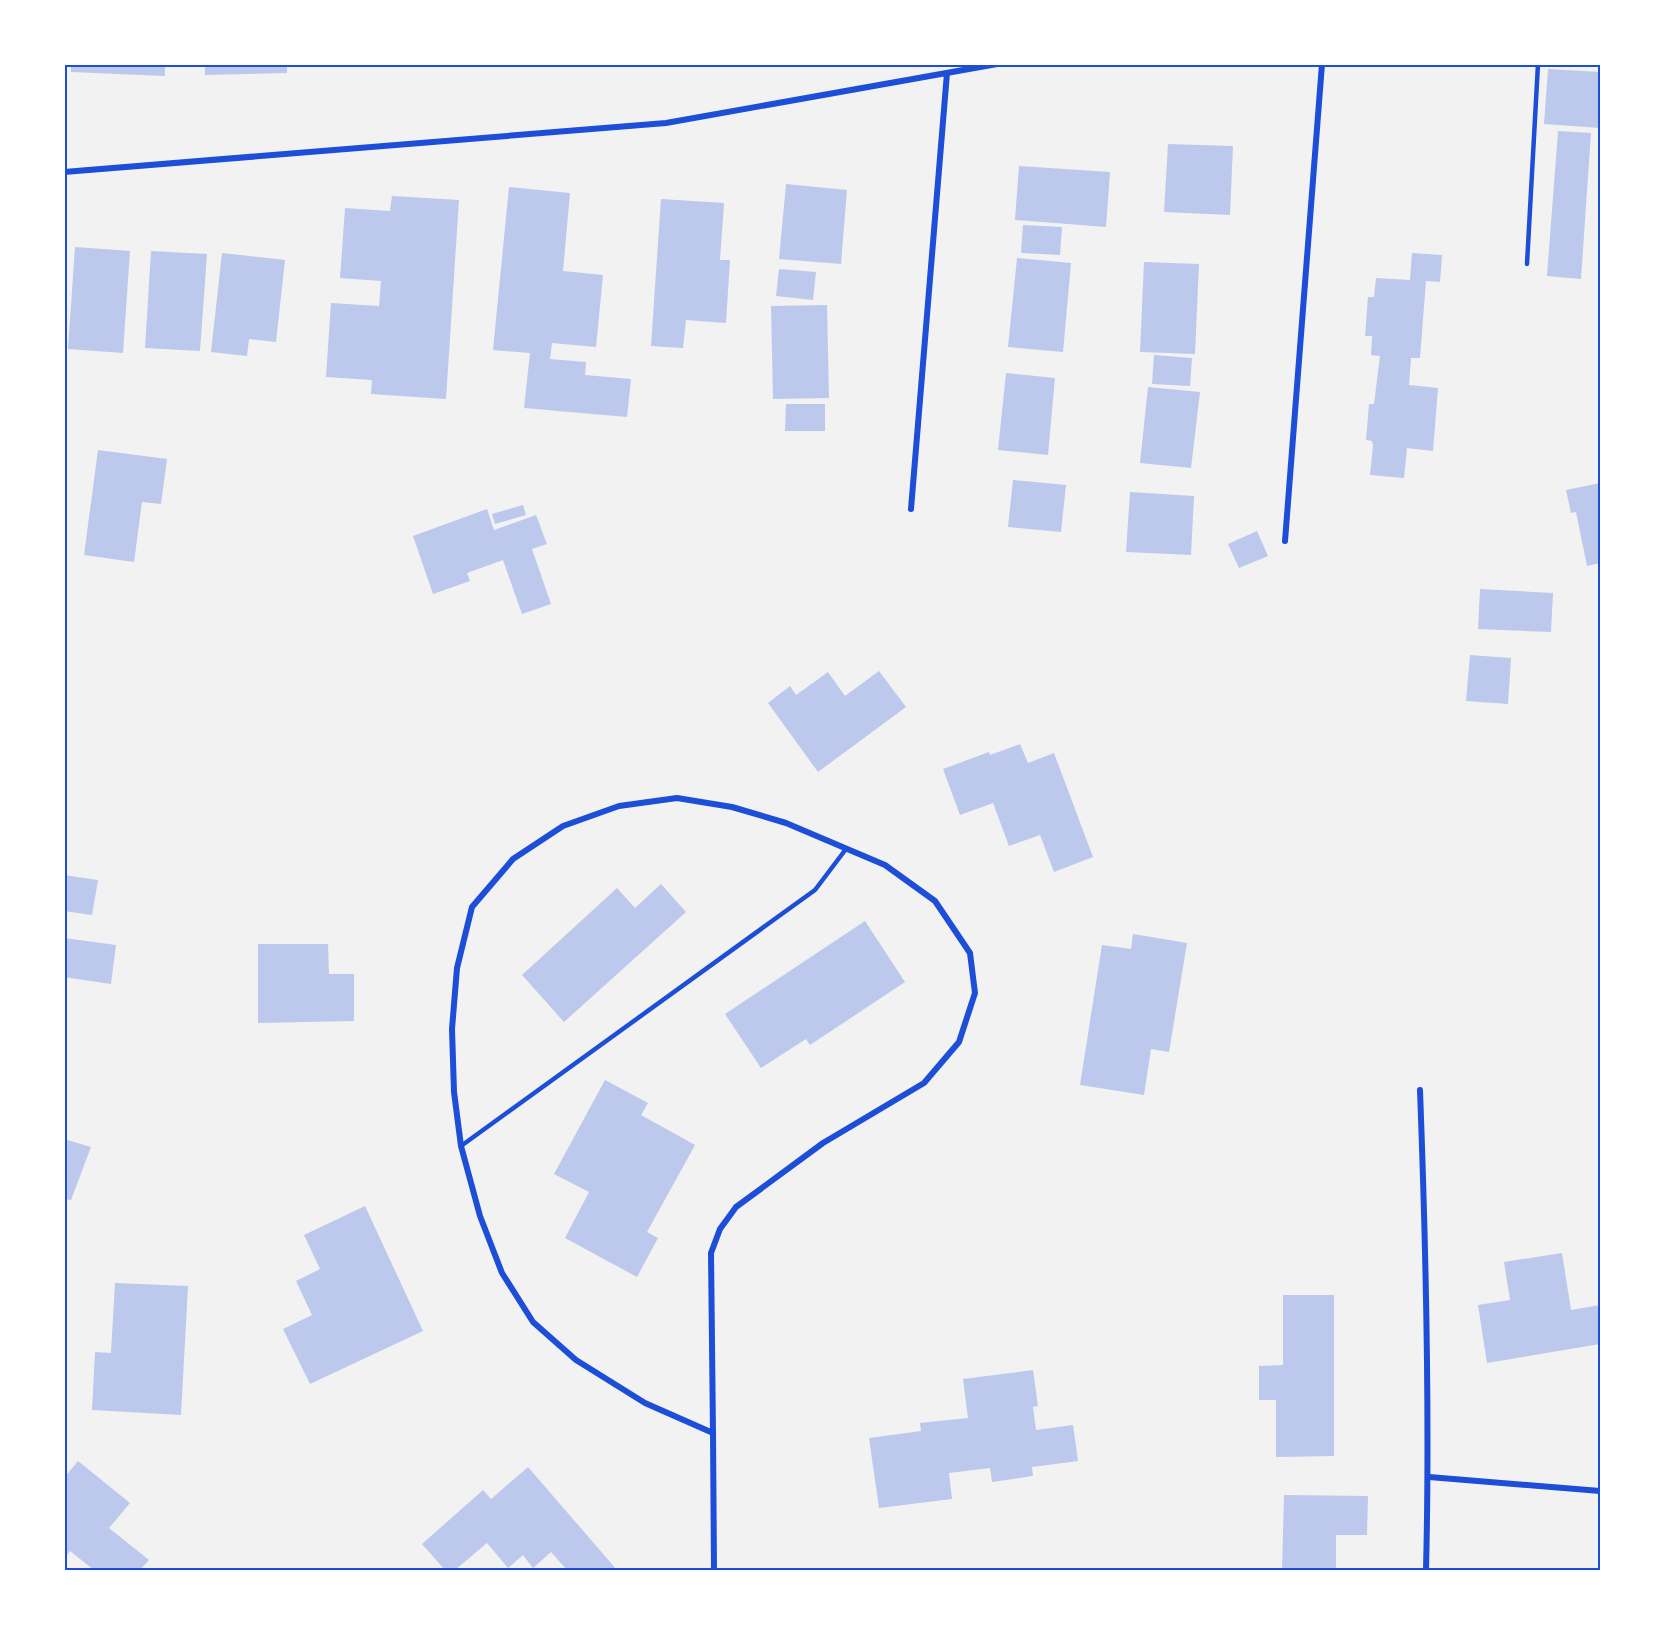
<svg xmlns="http://www.w3.org/2000/svg" width="1665" height="1635" viewBox="0 0 1665 1635" font-family="'Fira Sans',sans-serif">
  <style>
    .building { fill: #bdc9ec }
    .lines { fill: none; stroke-linecap: round; stroke-linejoin: round }
    .service { stroke: #1d4ed8; stroke-width: 4.5 }
    .minor { stroke: #1d4ed8; stroke-width: 6 }
    .neatline { fill: none; stroke: #1d4ed8; stroke-width: 2 }
  </style>
  <rect width="100%" height="100%" fill="#f2f2f2"/>
  <!-- building -->
  <g class="building">
    <path d="M71,64H165V76L71,72Z"/>
    <path d="M205,64H287V73L205,75Z"/>
    <path d="M1548,69L1600,72V128L1544,124Z"/>
    <path d="M1558,131L1591,133L1581,279L1547,276Z"/>
    <path d="M1168,144L1233,146L1230,215L1164,212Z"/>
    <path d="M1019,166L1110,172L1106,227L1015,220Z"/>
    <path d="M786,184L847,190L841,264L779,259Z"/>
    <path d="M509,187L570,193L563,271L603,275L596,347L552,343L550,359L586,362L585,375L631,379L627,417L524,408L530,353L493,350Z"/>
    <path d="M392,196L459,200L446,399L371,394L372,380L326,377L331,303L379,306L381,281L340,278L345,208L390,211Z"/>
    <path d="M661,199L724,203L720,260H730L726,323L686,320L683,348L651,346Z"/>
    <path d="M1023,225L1062,227L1060,255L1021,253Z"/>
    <path d="M75,247L130,251L123,353L68,349Z"/>
    <path d="M151,251L207,254L200,351L145,348Z"/>
    <path d="M222,253L285,260L276,342L249,339L247,356L211,352Z"/>
    <path d="M1412,253L1442,255L1440,282L1426,281L1420,358H1411L1409,385L1438,388L1433,451L1407,448L1404,478L1370,475L1373,446L1372,441L1366,440L1369,404H1374L1380,356L1371,355L1372,336H1365L1368,297H1374L1376,278L1410,280Z"/>
    <path d="M1017,258L1071,263L1063,352L1008,347Z"/>
    <path d="M1144,262L1199,264L1195,354L1140,352Z"/>
    <path d="M779,269L816,272L813,300L776,296Z"/>
    <path d="M827,305L829,398L773,399L771,306Z"/>
    <path d="M1154,355L1192,358L1190,386L1152,384Z"/>
    <path d="M1006,373L1055,378L1048,455L998,450Z"/>
    <path d="M1148,387L1200,392L1191,468L1140,463Z"/>
    <path d="M786,404H825V431H785Z"/>
    <path d="M98,450L167,459L161,504L142,502L134,562L84,555Z"/>
    <path d="M1013,480L1066,485L1061,532L1008,527Z"/>
    <path d="M1600,483V563L1587,566L1576,512L1571,513L1566,490Z"/>
    <path d="M1130,492L1194,496L1191,555L1126,552Z"/>
    <path d="M523,505L526,515L495,524L492,514Z"/>
    <path d="M487,509L494,530L536,515L547,544L532,549L551,604L522,614L503,560L467,573L470,581L433,594L413,536Z"/>
    <path d="M1257,531L1268,556L1239,568L1228,544Z"/>
    <path d="M1480,589L1553,593L1551,632L1478,629Z"/>
    <path d="M1470,655L1511,658L1508,704L1466,701Z"/>
    <path d="M879,671L906,707L818,772L768,703L790,686L796,695L828,672L845,696Z"/>
    <path d="M1020,744L1028,763L1054,753L1093,857L1054,872L1040,835L1009,846L993,803L960,815L943,769L989,752L990,755Z"/>
    <path d="M64,875L98,880L92,915L64,911Z"/>
    <path d="M661,884L686,912L564,1022L522,975L617,888L635,908Z"/>
    <path d="M865,921L905,982L810,1045L806,1039L761,1068L725,1014Z"/>
    <path d="M1133,934L1187,943L1169,1052L1151,1049L1144,1095L1080,1085L1102,945L1131,949Z"/>
    <path d="M64,938L116,945L111,984L64,977Z"/>
    <path d="M258,944H328L329,974H354V1021L258,1023Z"/>
    <path d="M605,1080L648,1103L641,1115L695,1145L647,1232L658,1238L637,1277L565,1238L589,1192L554,1174Z"/>
    <path d="M64,1139L91,1147L71,1200L64,1199Z"/>
    <path d="M365,1206L423,1331L310,1384L283,1329L312,1315L296,1281L320,1269L304,1235Z"/>
    <path d="M1562,1253L1571,1310L1600,1305V1344L1487,1363L1478,1305L1510,1300L1504,1262Z"/>
    <path d="M115,1283L188,1286L181,1415L92,1410L95,1352L111,1353Z"/>
    <path d="M1283,1295H1334V1456L1276,1457V1400H1259V1366L1283,1365Z"/>
    <path d="M1033,1370L1038,1406L1033,1407L1036,1430L1073,1425L1078,1461L1032,1467L1033,1476L992,1482L990,1468L949,1473L952,1499L879,1508L869,1438L921,1431L920,1423L968,1418L963,1379Z"/>
    <path d="M78,1461L130,1503L109,1528L149,1560L140,1570H94L70,1551L64,1559V1478Z"/>
    <path d="M528,1467L617,1570H567L551,1552L533,1568L523,1555L508,1568L487,1543L455,1570H445L422,1544L483,1490L491,1499Z"/>
    <path d="M1284,1495L1368,1496L1367,1535H1336V1570H1282Z"/>
  </g>
  <g class="lines">
    <!-- service -->
    <g class="service">
      <path d="M1527,264L1538,64"/>
      <path d="M461,1146L815,890L846,849"/>
    </g>
    <!-- minor -->
    <g class="minor">
      <path d="M64,172L666,123L997,64"/>
      <path d="M911,509L947,73"/>
      <path d="M1285,541L1322,64"/>
      <path d="M677,798L732,807L786,823L885,865L935,901L970,953L975,993L959,1042L924,1083L823,1143L736,1207L720,1229L711,1253L713,1433L645,1403L576,1360L533,1322L502,1273L480,1216L461,1146L454,1092L452,1029L457,968L472,907L513,859L563,826L619,806Z"/>
      <path d="M1420,1090C1426,1250 1430,1410 1426,1570"/>
      <path d="M713,1433L714,1570"/>
      <path d="M1429,1477L1600,1491"/>
    </g>
  </g>
  <!-- border -->
  <rect width="1665" height="1635" fill="none" stroke="#ffffff" stroke-width="132"/>
  <rect x="66" y="66" width="1533" height="1503" class="neatline"/>
</svg>
